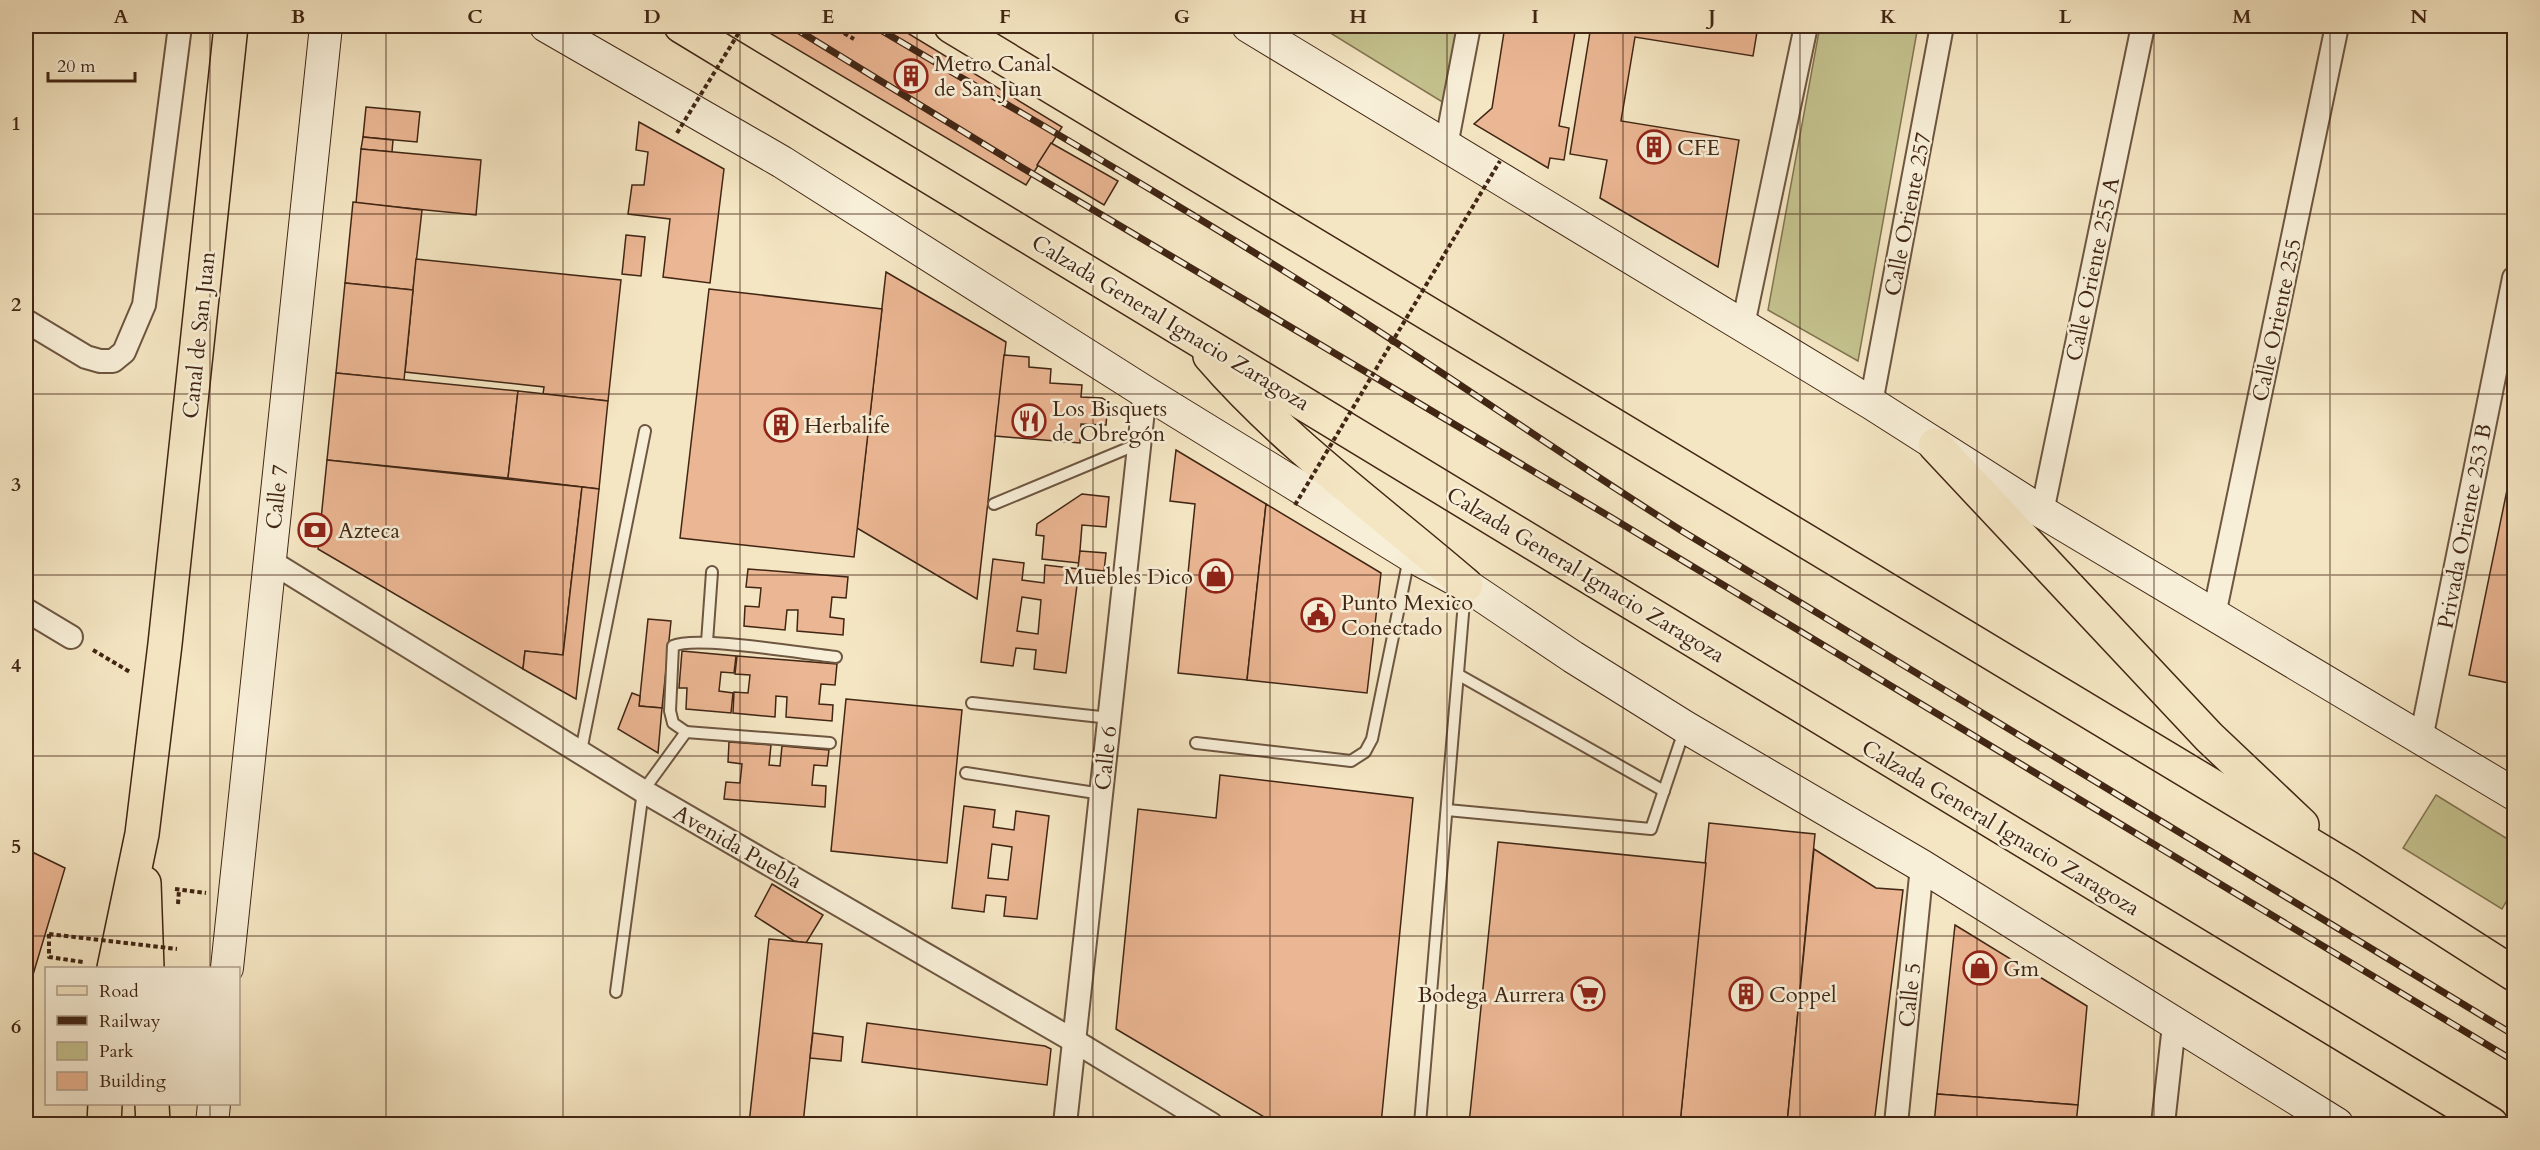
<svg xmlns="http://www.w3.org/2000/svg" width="2540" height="1150" viewBox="0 0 2540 1150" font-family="Cardo,serif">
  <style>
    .green { fill: #c4c28e; stroke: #827451; stroke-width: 1.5 }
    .building { fill: #ebb693; stroke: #412614; stroke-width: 1.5; fill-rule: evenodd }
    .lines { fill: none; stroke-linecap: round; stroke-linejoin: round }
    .service-casing { stroke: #6e5640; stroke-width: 14 }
    .minor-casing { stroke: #6e5640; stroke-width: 26 }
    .secondary-casing { stroke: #412614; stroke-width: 34 }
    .primary-casing { stroke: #412614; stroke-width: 36 }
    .motorway-casing { stroke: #412614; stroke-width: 36 }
    .path { stroke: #412614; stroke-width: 4; stroke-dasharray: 4.5 3; stroke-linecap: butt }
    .service { stroke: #f8efd8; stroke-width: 10 }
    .minor { stroke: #f8efd8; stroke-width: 22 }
    .secondary { stroke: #f8efd8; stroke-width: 32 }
    .primary { stroke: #f5e6c3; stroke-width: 33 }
    .motorway { stroke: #f5e6c3; stroke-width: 33 }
    .rail-casing { stroke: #412614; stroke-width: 7 }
    .rail { stroke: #f8efd8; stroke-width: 4.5; stroke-dasharray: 14; stroke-linecap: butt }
    .path-bridge { stroke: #412614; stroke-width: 4; stroke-dasharray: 4.5 3; stroke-linecap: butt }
    .grid { fill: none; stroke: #412614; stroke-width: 1.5; stroke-opacity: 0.55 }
    .labels { text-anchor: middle; stroke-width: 5; stroke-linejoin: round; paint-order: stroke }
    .poi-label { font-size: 22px; fill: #412614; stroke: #f8efd8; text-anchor: start }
    .street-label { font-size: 22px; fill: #412614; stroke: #f8efd8 }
    .neatline { fill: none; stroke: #412614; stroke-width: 2 }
    .grid-label { font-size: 20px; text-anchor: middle; font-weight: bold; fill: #412614 }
  </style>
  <rect width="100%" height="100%" fill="#f5e6c3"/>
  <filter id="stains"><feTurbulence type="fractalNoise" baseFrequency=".00333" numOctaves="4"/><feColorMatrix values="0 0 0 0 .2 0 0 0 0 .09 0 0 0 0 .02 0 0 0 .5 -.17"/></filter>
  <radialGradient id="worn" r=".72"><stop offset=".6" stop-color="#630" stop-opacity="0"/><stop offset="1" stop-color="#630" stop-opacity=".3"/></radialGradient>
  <!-- green -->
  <g class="green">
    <path d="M1319,26H1459L1444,103Z"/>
    <path d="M1820,26H1918L1858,361L1768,310Z"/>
    <path d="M2436,795L2514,843V888L2502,909L2403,848Z"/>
  </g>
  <!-- building -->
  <g class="building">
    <path d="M758,26H896L1062,127L1026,185Z"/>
    <path d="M1505,26H1576L1559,126L1569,128L1564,160L1550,158L1548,168L1474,124L1492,108Z"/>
    <path d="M1591,26H1758L1753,56L1635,37L1621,121L1739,140L1718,267L1600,198L1607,160L1570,154Z"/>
    <path d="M366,107L420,112L417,142L363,137Z"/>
    <path d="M639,122L724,169L710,283L663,277L670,219L628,214L632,185H644L648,152L636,150Z"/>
    <path d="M363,137L393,140L392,152L361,149Z"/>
    <path d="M1051,143L1118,181L1104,205L1037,165Z"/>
    <path d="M361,149L481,160L476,215L356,203Z"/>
    <path d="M353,202L422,210L413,290L345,283Z"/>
    <path d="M626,235L645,237L641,276L622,274Z"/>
    <path d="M416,259L621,280L608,401L543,394L544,387L405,372Z"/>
    <path d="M886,272L1006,342L977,599L857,528Z"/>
    <path d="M345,283L413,290L404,380L336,373Z"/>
    <path d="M709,289L882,309L854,557L680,538Z"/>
    <path d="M1004,355L1029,357V367L1051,369L1050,383L1082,385L1081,397L1102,398L1108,402L1106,425L1081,424L1080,443L995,436Z"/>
    <path d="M336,373L518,391L508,478L327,460Z"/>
    <path d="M518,391L608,401L599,489L508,478Z"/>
    <path d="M1176,450L1266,504L1247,680L1178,673L1195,504L1170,501Z"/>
    <path d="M2514,456V684L2469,675Z"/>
    <path d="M327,460L582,487L563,655L525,651L523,669L318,549Z"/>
    <path d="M582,487L599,489L576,699L523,669L525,651L563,655Z"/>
    <path d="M1082,494L1109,497L1106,527L1082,525L1079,563L1042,559L1044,536L1036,535L1037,524Z"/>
    <path d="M1266,504L1381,573L1367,693L1247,680Z"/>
    <path d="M1080,551L1106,553L1104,571L1078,568Z"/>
    <path d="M993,559L1024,563L1022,580L1044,583L1045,565L1079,569L1066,673L1034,669L1036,650L1016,648L1013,666L981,662ZM1022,597L1041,600L1038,634L1017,631Z"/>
    <path d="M748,569L848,577L846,598L832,597L830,617L844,619L843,635L797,631L798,610H787L785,630L744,626L745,606L759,607L761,588L746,587Z"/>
    <path d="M648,619L671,621L662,708L639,706Z"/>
    <path d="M682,651L736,656L734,673L721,672L719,691L733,693L731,713L686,709L687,688H679Z"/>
    <path d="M737,656L837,664L835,685L821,684L819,704L833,705L832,721L786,717L787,697L776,696L775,717L733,713L734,692L748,693L750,675L735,674Z"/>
    <path d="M632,693L640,696L639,706L662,708L658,753L618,729Z"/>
    <path d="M846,699L962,710L947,863L831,851Z"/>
    <path d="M729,742L771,745L769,765L780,766L782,746L829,750L827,766L814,765L812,785L826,786L825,807L724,799L726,782L740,783L742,764L728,762Z"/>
    <path d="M1220,775L1413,798L1381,1124H1276L1116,1029L1138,809L1216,818Z"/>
    <path d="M964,806L995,810L993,827L1014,830L1016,811L1049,816L1037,919L1004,916L1006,897L986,895L984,912L952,908ZM992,844L1012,847L1008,880L988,878Z"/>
    <path d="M1709,823L1815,834L1787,1124H1680Z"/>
    <path d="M1498,842L1706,863L1680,1124H1469Z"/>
    <path d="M26,849L65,868L32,978L26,974Z"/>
    <path d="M1814,849L1876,888L1903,890L1874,1124H1787Z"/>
    <path d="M772,884L823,915L806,943L794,941L755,916Z"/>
    <path d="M1955,925L2087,1006L2078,1105L1937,1094Z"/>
    <path d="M769,939L822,944L803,1124H749Z"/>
    <path d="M867,1023L1045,1046L1051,1049L1047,1085L862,1062Z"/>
    <path d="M813,1033L843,1037L841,1061L810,1058Z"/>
    <path d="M1937,1094L2078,1105L2076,1124H1934Z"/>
  </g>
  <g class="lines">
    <!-- service casing -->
    <g class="service-casing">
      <g id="service">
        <path d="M994,504L1138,444"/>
        <path d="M707,642L712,572"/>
        <path d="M1459,675L1664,791"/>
        <path d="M972,703L1110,718"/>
        <path d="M686,732L830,743"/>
        <path d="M1196,743L1351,761L1365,752L1372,739L1409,558"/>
        <path d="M581,751L645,431"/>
        <path d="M966,773L1102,794"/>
        <path d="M1447,810L1651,829L1684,731"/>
        <path d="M616,992L643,791L686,732L673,723L670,711L673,646C695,635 805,654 836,657"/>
        <path d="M1420,1124L1465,590"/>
      </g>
    </g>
    <!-- minor casing -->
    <g class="minor-casing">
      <g id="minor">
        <path d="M1446,146L1469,26"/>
        <path d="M26,321L86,357L100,361H113L124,352L144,305L180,26"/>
        <path d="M1743,325L1806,26"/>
        <path d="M1871,403L1942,26"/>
        <path d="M2042,512L2143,26"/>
        <path d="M270,561L643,791L1076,1042L1211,1124"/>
        <path d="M26,610L71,637"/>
        <path d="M2214,615L2337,26"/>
        <path d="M2421,739L2514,278"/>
        <path d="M1065,1124L1145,392"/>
        <path d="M1896,1124L1922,866"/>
        <path d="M2163,1124L2174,1025"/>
      </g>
    </g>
    <!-- secondary casing -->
    <g class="secondary-casing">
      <g id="secondary">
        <path d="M546,26L782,162L1145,392L1410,555L1466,585L1573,657L1685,727L1922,866L2337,1124"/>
        <path d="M1248,26L1871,403L2042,512L2514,794"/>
        <path d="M227,968L326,26"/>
        <path d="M212,1124L214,1104"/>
      </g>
    </g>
    <!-- primary casing -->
    <g class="primary-casing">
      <g id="primary">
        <path d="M144,883L147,968"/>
        <path d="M114,968L142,834L165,644L231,26"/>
        <path d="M152,1104L153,1124"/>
        <path d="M104,1124L105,1104"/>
      </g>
    </g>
    <!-- motorway casing -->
    <g class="motorway-casing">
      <g id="motorway">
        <path d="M681,26L2491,1124"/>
        <path d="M951,26L2347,867L2514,974"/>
        <path d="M1210,356C1285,443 1379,510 1466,585"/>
        <path d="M1935,445L2209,737L2302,825"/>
      </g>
    </g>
    <!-- path -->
    <g class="path">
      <path d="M831,26L854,39"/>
      <path d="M93,650L130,672"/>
      <path d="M175,889L206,893"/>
      <path d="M178,904L179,890"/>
      <path d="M49,934V957L83,962"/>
    </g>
    <!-- service -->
    <use href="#service" class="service"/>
    <!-- minor -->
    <use href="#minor" class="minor"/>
    <!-- secondary -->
    <use href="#secondary" class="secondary"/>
    <!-- primary -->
    <use href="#primary" class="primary"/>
    <!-- motorway -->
    <use href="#motorway" class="motorway"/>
    <!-- rail casing -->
    <g class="rail-casing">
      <g id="rail">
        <path d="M791,26L1021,167L1612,518L2514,1061"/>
        <path d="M874,26C1029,118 1186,208 1338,305C1454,379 1566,458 1682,531L2514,1035"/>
      </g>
    </g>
    <!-- rail -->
    <use href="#rail" class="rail"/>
    <!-- path-bridge -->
    <g class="path-bridge">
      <path d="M677,133L743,26"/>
      <path d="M1295,505L1500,161"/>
      <path d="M49,934L177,949"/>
    </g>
  </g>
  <!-- grid -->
  <path class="grid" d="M210,26V968M386,26V1124M563,26V1124M740,26V1124M917,26V1124M1093,26V1124M1270,26V1124M1447,26V1124M1623,26V1124M1800,26V1124M1977,26V1124M2154,26V1124M2330,26V1124M26,214H2514M26,394H2514M26,575H2514M26,756H2514M26,936H2514M210,1104V1124"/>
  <!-- icons -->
  <defs>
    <g id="building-ring" transform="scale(1.725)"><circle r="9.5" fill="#f8efd8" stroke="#8f2418" stroke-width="1.5"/><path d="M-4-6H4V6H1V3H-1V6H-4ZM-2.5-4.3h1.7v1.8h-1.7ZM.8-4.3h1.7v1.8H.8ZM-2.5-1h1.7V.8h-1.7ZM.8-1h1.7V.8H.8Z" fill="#8f2418"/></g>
    <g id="restaurant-ring" transform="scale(1.725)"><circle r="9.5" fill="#f8efd8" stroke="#8f2418" stroke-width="1.5"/><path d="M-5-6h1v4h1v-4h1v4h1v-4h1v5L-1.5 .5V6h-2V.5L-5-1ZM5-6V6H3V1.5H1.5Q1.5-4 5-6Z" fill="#8f2418"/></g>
    <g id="bank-ring" transform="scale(1.725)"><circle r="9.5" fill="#f8efd8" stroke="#8f2418" stroke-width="1.5"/><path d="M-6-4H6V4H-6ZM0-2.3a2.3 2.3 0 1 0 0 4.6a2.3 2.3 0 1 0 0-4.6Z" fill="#8f2418"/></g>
    <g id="shop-ring" transform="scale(1.725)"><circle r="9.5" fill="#f8efd8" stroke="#8f2418" stroke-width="1.5"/><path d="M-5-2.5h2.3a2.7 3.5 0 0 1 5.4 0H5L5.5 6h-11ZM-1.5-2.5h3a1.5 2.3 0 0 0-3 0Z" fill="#8f2418"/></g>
    <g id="civic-ring" transform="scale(1.725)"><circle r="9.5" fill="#f8efd8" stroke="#8f2418" stroke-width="1.5"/><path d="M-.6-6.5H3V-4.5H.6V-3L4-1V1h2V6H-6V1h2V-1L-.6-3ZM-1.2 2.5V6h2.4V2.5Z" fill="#8f2418"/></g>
    <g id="supermarket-ring" transform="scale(1.725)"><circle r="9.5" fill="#f8efd8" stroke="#8f2418" stroke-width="1.5"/><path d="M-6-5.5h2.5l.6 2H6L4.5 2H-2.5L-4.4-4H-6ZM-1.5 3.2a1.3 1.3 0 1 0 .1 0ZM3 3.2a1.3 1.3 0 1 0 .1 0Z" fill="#8f2418"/></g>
  </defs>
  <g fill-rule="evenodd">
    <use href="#building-ring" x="911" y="76"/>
    <use href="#building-ring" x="1654" y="147"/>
    <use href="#restaurant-ring" x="1029" y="421"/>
    <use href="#building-ring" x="781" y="425"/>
    <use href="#bank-ring" x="315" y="530"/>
    <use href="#shop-ring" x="1216" y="576"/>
    <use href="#civic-ring" x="1318" y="615"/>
    <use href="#shop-ring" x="1980" y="968"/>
    <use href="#supermarket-ring" x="1588" y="994"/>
    <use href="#building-ring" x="1746" y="994"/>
  </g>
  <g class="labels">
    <!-- poi labels -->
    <g class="poi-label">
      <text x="934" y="71">Metro Canal<tspan x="934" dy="25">de San Juan</tspan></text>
      <text x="1677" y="155">CFE</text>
      <text x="1052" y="416">Los Bisquets<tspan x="1052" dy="25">de Obregón</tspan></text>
      <text x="804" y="433">Herbalife</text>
      <text x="338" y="538">Azteca</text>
      <text x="1193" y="584" text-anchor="end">Muebles Dico</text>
      <text x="1341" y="610">Punto Mexico<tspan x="1341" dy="25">Conectado</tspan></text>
      <text x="2003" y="976">Gm</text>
      <text x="1565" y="1002" text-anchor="end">Bodega Aurrera</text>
      <text x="1769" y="1002">Coppel</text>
    </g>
    <!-- street labels -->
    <g class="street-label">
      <text transform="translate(1907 214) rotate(-79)" y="8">Calle Oriente 257</text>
      <text transform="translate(2092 269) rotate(-78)" y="8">Calle Oriente 255 A</text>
      <text transform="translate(2276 320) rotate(-78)" y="8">Calle Oriente 255</text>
      <text transform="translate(1171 322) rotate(31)" y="8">Calzada General Ignacio Zaragoza</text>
      <text transform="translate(198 335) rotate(-84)" y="8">Canal de San Juan</text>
      <text transform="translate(276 497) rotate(-84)" y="8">Calle 7</text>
      <text transform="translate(2464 526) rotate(-79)" y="8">Privada Oriente 253 B</text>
      <text transform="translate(1586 574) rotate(31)" y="8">Calzada General Ignacio Zaragoza</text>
      <text transform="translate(1105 758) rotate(-84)" y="8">Calle 6</text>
      <text transform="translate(2001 827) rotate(31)" y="8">Calzada General Ignacio Zaragoza</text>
      <text transform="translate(738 846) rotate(30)" y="8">Avenida Puebla</text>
      <text transform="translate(1909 995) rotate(-84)" y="8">Calle 5</text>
    </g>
  </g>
  <!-- margin -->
  <rect width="2540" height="1150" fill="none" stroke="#f5e6c3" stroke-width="66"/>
  <!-- legend -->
  <rect x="45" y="967" width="195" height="138" fill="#f8efd8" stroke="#af9f8a" stroke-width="1.5"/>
  <rect x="57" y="986" width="30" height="9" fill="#f5e6c3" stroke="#af9f8a" stroke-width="1.5"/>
  <text x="99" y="997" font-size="18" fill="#412614">Road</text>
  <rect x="57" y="1016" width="30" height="9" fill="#412614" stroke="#af9f8a" stroke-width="1.5"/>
  <text x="99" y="1027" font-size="18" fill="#412614">Railway</text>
  <rect x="57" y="1042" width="30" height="18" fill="#c4c28e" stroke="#af9f8a" stroke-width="1.5"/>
  <text x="99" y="1057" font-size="18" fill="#412614">Park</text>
  <rect x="57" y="1072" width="30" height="18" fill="#ebb693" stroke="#af9f8a" stroke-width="1.5"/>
  <text x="99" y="1087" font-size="18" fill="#412614">Building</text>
  <!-- scale -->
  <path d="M48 72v9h87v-9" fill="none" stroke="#412614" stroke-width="3"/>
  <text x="57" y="72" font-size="18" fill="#412614" stroke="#f8efd8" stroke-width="4.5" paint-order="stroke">20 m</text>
  <rect x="33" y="33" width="2474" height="1084" class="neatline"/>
  <g class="grid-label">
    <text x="121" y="23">A</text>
    <text x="298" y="23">B</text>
    <text x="475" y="23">C</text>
    <text x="652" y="23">D</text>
    <text x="828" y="23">E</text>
    <text x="1005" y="23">F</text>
    <text x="1182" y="23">G</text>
    <text x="1358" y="23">H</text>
    <text x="1535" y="23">I</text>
    <text x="1712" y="23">J</text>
    <text x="1888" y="23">K</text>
    <text x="2065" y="23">L</text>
    <text x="2242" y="23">M</text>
    <text x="2419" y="23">N</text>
    <text x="16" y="130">1</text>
    <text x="16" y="311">2</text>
    <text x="16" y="491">3</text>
    <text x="16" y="672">4</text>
    <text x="16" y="853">5</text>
    <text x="16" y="1033">6</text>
  </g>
  <rect width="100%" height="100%" filter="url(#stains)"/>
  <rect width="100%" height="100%" fill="url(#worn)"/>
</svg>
